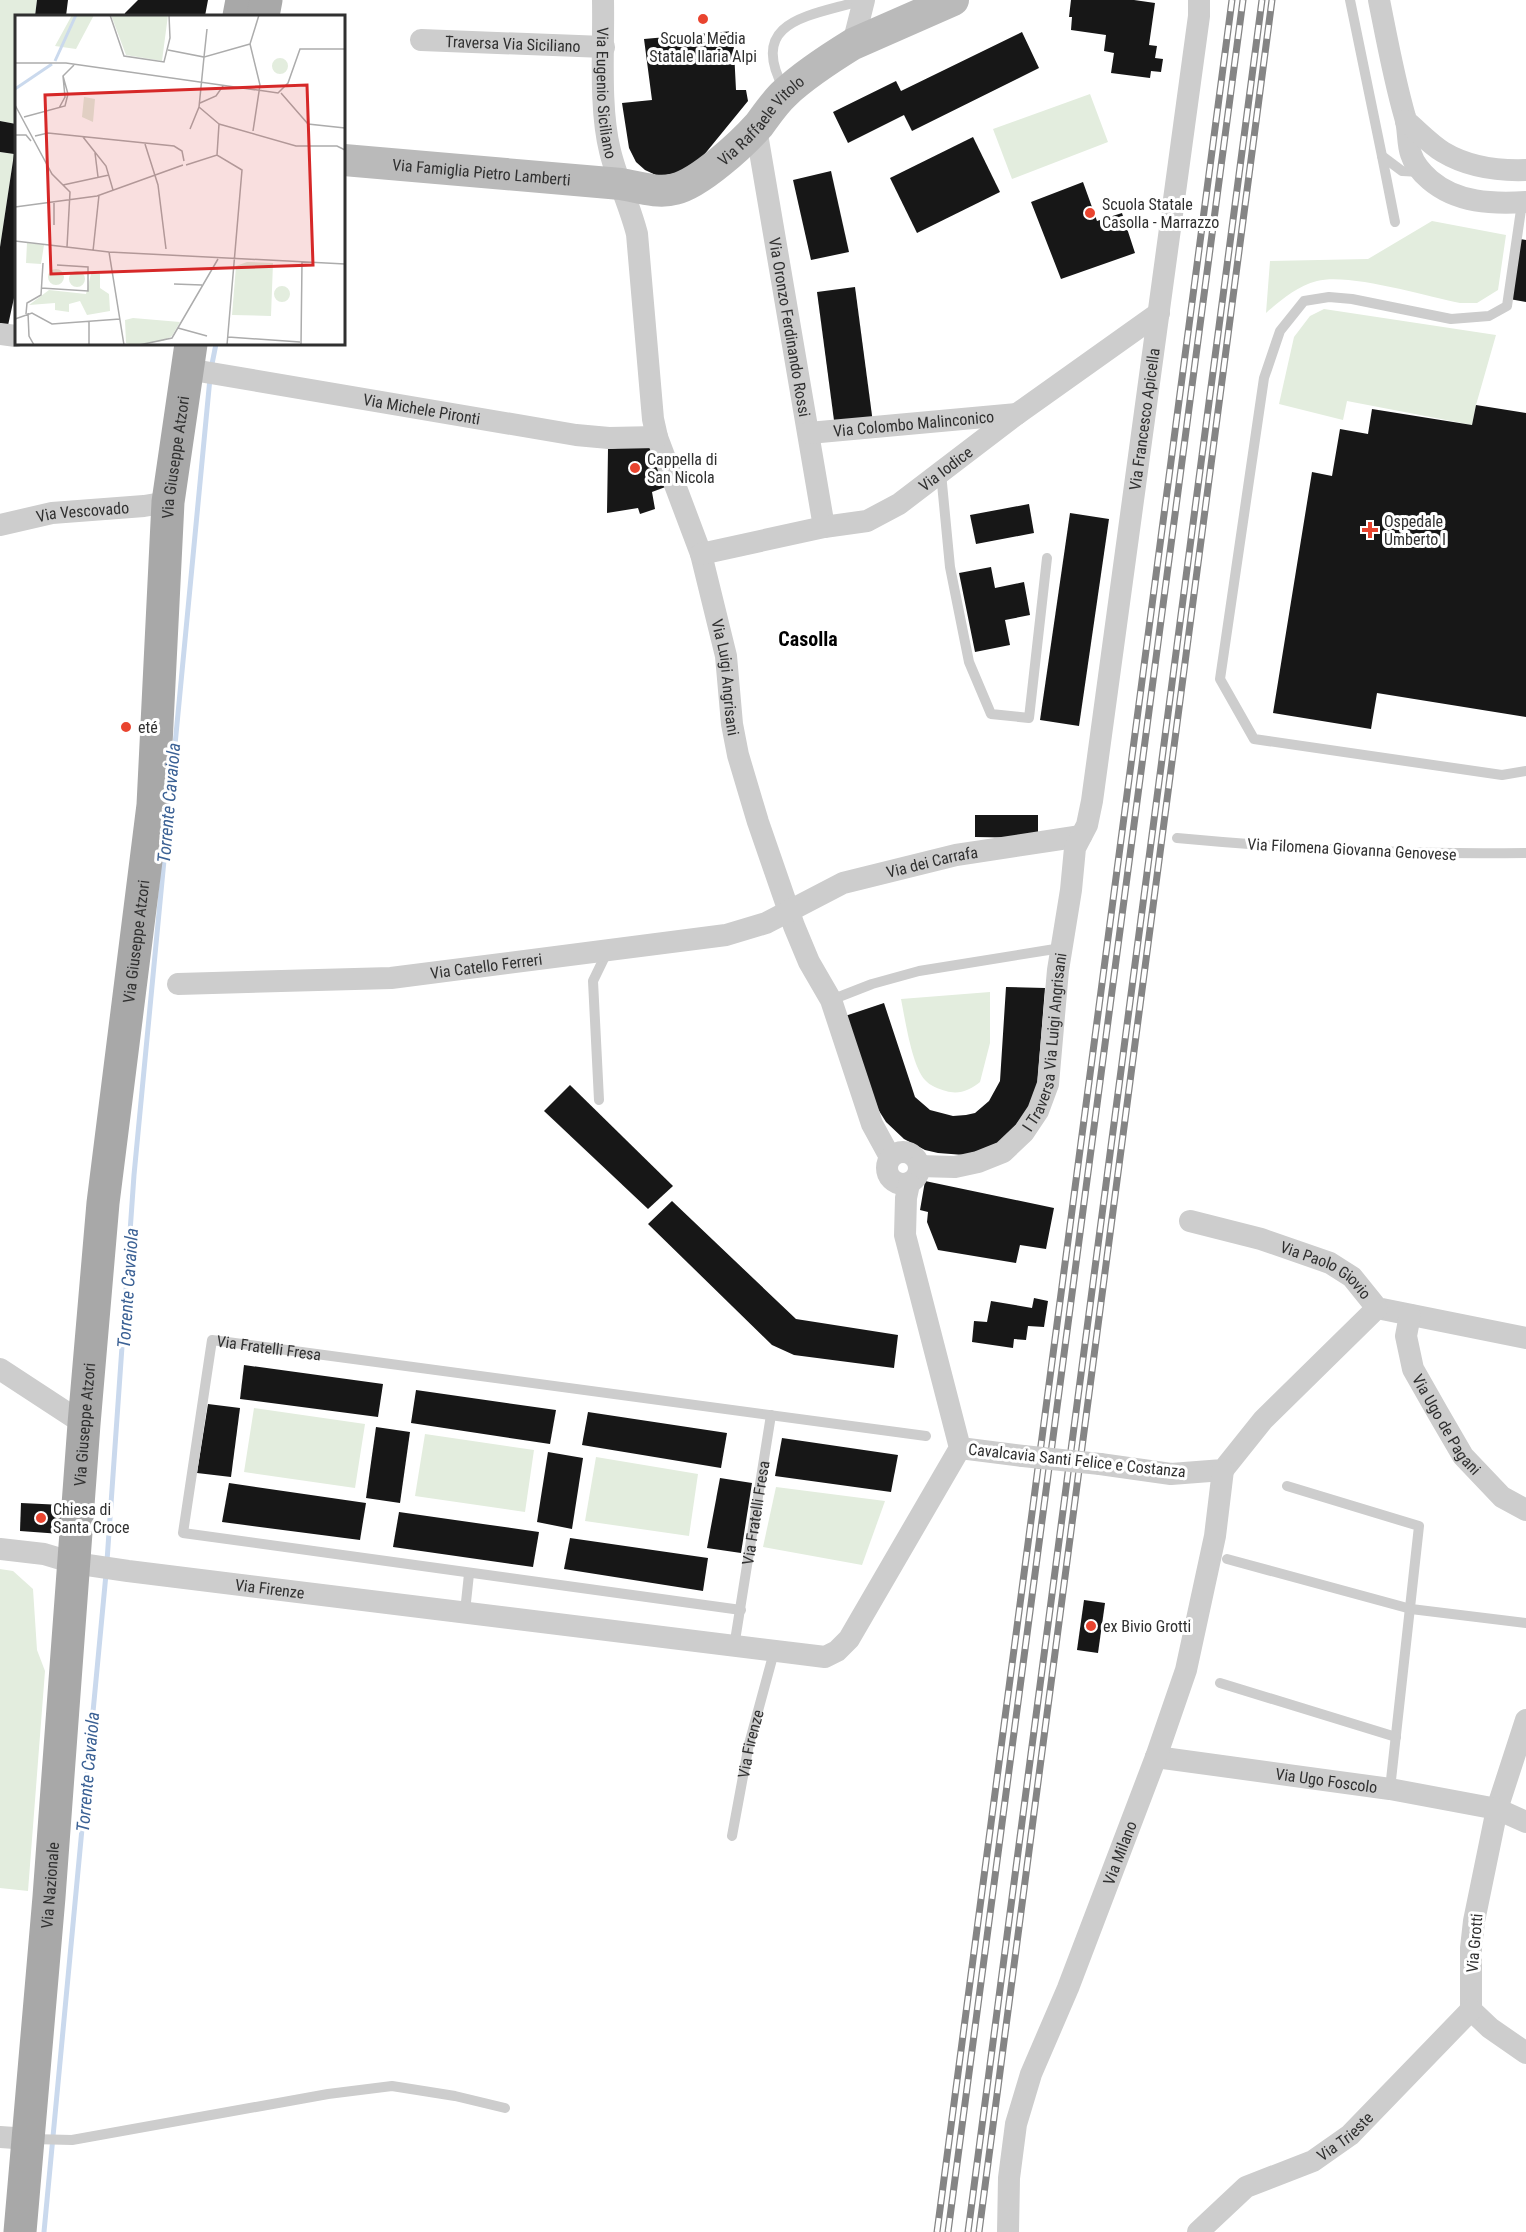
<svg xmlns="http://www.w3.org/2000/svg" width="1526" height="2232" viewBox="0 0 1526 2232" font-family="'Roboto Condensed',sans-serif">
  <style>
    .green { fill: #e3edde }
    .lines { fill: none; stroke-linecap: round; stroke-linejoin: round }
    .stream { stroke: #cad9ed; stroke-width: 5 }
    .building { fill: #171717 }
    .service { stroke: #cdcdcd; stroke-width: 10 }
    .minor { stroke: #cdcdcd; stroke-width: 22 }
    .secondary { stroke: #bababa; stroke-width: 32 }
    .primary { stroke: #a8a8a8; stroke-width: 33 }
    .rail-casing { stroke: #858585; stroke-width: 7 }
    .rail { stroke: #fff; stroke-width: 4.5; stroke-dasharray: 14; stroke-linecap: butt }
    .minor-bridge { stroke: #cdcdcd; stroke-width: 22 }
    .poi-dot { fill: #e9442f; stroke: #fff; stroke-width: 2 }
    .labels { text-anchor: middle; stroke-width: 6; stroke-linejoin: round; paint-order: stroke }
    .poi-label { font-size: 16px; fill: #303030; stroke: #fff; text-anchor: start }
    .street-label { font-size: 16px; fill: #303030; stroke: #fff }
    .water-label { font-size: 18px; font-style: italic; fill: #3b6195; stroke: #fff }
    .quarter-label { font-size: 20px; font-weight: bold; fill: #000; stroke: #fff }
    .inset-river { fill: none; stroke: #cad9ed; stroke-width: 3 }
    .inset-road { fill: none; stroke: #acacac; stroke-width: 1.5 }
    .view { fill: #d62828; fill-opacity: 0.15; stroke: #d62828; stroke-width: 3 }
    .inset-edge { fill: none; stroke: #303030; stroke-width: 3 }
  </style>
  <rect width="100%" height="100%" fill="#fff"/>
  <!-- green -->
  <g class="green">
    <path d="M0,0H37L35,16H16V124L0,121Z"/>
    <path d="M1090,94L1108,142L1012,179L993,129Z"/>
    <path d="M0,152L14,154L0,247Z"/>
    <path d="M1432,221L1506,235L1498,290L1477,303H1460C1424,296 1350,273 1317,281C1297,286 1281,300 1266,313L1270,261L1368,259Z"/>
    <path d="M1324,309L1496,335L1476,405L1472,425L1347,401L1343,420L1279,404L1294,337L1310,316Z"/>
    <path d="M990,992V1043L980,1082C970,1090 959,1095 946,1091C939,1089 930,1086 925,1080C912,1066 905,1019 901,999Z"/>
    <path d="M254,1408L365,1424L355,1488L244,1472Z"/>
    <path d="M425,1434L534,1450L525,1512L415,1496Z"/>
    <path d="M596,1457L698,1474L689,1536L585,1521Z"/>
    <path d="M776,1487L885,1501L862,1565L763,1547Z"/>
    <path d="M0,1569L13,1571L33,1589L37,1650L45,1671L28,1891L0,1888Z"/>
  </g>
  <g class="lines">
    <!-- stream -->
    <g class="stream">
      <path d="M211,369L216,344"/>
      <path d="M107,1561L134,1175L210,378"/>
      <path d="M44,2232L106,1574"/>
    </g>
  </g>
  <!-- building -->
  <g class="building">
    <path d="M37,0H68L66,16H35Z"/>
    <path d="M138,0H208L205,16H124L125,13Z"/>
    <path d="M1071,0H1134L1155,3L1149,45L1157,46L1155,58L1163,59L1161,72L1151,71L1150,78L1111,73L1114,53L1104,51L1106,35L1071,30L1072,17H1069Z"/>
    <path d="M733,31L736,90H746L748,101L699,161L687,172L658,176L645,170L636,162L629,148L622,103L652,100L644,39Z"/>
    <path d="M1022,32L1039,68L912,131L904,115L848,143L833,112L896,81L901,91Z"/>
    <path d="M0,121L16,124V298H14L7,330L0,328V247L14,154L0,152Z"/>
    <path d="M973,137L1000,192L917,233L890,178Z"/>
    <path d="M831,171L849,252L811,260L793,180Z"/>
    <path d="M1083,182L1097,221L1122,213L1135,253L1061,279L1031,202Z"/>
    <path d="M1514,238L1526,240V302L1504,298Z"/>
    <path d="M855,287L873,423L835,428L817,292Z"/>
    <path d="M1476,405L1526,413V717L1377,693L1371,729L1273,713L1312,472L1332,476L1340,429L1368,434L1372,409L1472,425Z"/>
    <path d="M655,444L668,486L652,492L655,509L640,514L638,508L607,513L608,449Z"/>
    <path d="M1029,504L1034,533L976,544L970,515Z"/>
    <path d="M1070,513L1109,519L1079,726L1040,720Z"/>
    <path d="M991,567L995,588L1024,582L1030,615L1005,620L1010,645L975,652L959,573Z"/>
    <path d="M975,815H1038V838L975,837Z"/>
    <path d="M1006,987L1045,988L1036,1100L1003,1141L978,1151L964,1155L938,1153L925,1150L904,1139L886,1122L876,1106L845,1016L884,1003L915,1097L930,1110L953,1116L966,1115L975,1113L989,1101L1000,1081Z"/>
    <path d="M570,1085L673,1186L648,1209L544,1111Z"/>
    <path d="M925,1181L1054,1208L1046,1249L1020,1245L1016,1263L938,1250L927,1222L928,1212L920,1210Z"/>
    <path d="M672,1201L796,1319L898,1335L894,1368L794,1355L772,1345L648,1224Z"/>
    <path d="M1034,1298L1048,1301L1044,1327L1028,1326L1026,1340L1014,1339L1013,1348L972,1342L974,1321L987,1322L991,1301L1032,1308Z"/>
    <path d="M244,1365L383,1384L378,1417L240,1399Z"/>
    <path d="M416,1390L556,1410L550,1444L411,1423Z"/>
    <path d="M208,1404L240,1408L231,1477L197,1473Z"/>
    <path d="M588,1412L727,1433L721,1468L582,1445Z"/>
    <path d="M376,1427L410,1432L400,1503L366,1498Z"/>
    <path d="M782,1438L898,1455L891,1492L775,1476Z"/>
    <path d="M548,1452L583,1458L572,1529L537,1522Z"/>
    <path d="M720,1478L752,1483L741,1553L707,1548Z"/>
    <path d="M229,1483L366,1503L360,1540L222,1522Z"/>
    <path d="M21,1503L63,1505L61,1534L20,1531Z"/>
    <path d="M399,1512L539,1532L533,1567L393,1547Z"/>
    <path d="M570,1538L708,1558L703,1591L564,1569Z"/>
    <path d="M1084,1600L1105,1603L1098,1653L1077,1650Z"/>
  </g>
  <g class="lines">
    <!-- service -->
    <g class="service">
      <path d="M1350,0L1382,156L1402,171L1421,172"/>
      <path d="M784,89C746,19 812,16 863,0"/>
      <path d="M1382,156L1395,222"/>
      <path d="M1522,203L1507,306L1489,316L1451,319L1352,299L1329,297L1304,301L1280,331L1264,378L1220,679L1254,739L1502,775L1526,771"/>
      <path d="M941,473L950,567L969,662L991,714L1029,718L1047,558"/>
      <path d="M1177,838C1294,849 1409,855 1526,853"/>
      <path d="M831,1000L872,984L919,971L1061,948"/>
      <path d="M599,1100L593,981L608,950"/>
      <path d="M1287,1486L1419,1526L1390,1789"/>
      <path d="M1227,1559L1411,1609L1526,1623"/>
      <path id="s1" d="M741,1610L183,1533L212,1340L926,1436"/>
      <path d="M466,1613V1602L469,1574"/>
      <path id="s2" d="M734,1647L771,1415"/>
      <path d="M1220,1683L1396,1737"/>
      <path id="s3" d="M732,1836L749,1744L774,1652"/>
      <path d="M32,2139L72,2140L328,2094L392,2086L455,2096L505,2108"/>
    </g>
    <!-- minor -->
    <g class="minor">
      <path id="s4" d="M603,0C604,46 599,107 610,151C617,180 630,206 637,234L653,419L657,437L701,554L726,656L732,724L738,755L758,822L794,926L809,962L831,1000L872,1124L890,1157"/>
      <path d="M1379,0C1387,40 1394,79 1405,117C1409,129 1407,143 1411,154C1414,164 1422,173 1430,180C1457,203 1492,204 1526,202"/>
      <path id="s5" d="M421,40L604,47"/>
      <path d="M853,44L864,0"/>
      <path d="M1406,121C1418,131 1430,144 1443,152C1468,167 1497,171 1526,170"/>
      <path id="s6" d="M756,128L824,527"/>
      <path d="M0,334L16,336"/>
      <path id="s7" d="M187,369L576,435L609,438L657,437"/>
      <path id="s8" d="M809,433L1017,414"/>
      <path id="s9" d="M0,525L52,513L144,506L168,502"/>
      <path id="s10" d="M701,554L824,527L867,521L899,504L1017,414L1159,313"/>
      <path id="s11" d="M178,984L391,978L726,935L766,923L843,883L956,855L1081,836"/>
      <circle cx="903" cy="1168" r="16"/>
      <path id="s12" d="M919,1166L955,1167L978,1162L1003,1152L1024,1132L1038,1111L1048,1084L1058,970L1071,890L1075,848L1087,825L1092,801L1199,16V0"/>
      <path id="s13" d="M1190,1221L1261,1239L1330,1263L1352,1277L1377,1308L1526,1338"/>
      <path id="s14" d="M1410,1315L1406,1336L1413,1369L1438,1413L1463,1456L1502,1497L1526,1510"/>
      <path d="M0,1369L84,1424"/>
      <path d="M960,1448L1023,1456"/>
      <path d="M1100,1464L1171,1474L1223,1470L1263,1420L1377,1308"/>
      <path id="s15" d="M0,1549L44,1554L74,1563L128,1571L825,1657L837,1651L849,1639L960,1448L905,1235L906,1198L909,1184"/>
      <path d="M1526,1720L1497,1809L1474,1921L1471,1948V2010L1490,2028L1526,2053"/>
      <path id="s16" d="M1156,1757L1390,1789L1497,1809L1526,1822"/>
      <path d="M0,2137L29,2139"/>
      <path id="s17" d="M1008,2232L1009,2178L1016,2124L1031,2074L1068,1988L1156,1757L1186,1670L1215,1536L1223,1470"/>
      <path id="s18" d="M1198,2232L1246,2187L1313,2161L1350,2135L1471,2010"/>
    </g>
    <!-- secondary -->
    <path class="secondary" id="s19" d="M344,160L621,184C638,187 658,194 675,189C700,183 742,144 759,125C767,114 775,102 785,93C803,76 832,57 853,44L953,0"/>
    <!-- primary -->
    <g class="primary">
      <path d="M239,16L242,0"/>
      <path d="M263,16L266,0"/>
      <path id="s20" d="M20,2232L49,1897L84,1424L103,1203L153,805L168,502L191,344"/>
    </g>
    <!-- rail casing -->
    <g class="rail-casing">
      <g id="rail">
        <path d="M937,2232L1232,0"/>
        <path d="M948,2232L1243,0"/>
        <path d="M968,2232L1262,0"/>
        <path d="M979,2232L1272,0"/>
      </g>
    </g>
    <!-- rail -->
    <use href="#rail" class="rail"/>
    <!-- minor-bridge -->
    <path class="minor-bridge" d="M1023,1456L1100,1464"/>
  </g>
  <!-- markers -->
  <g class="poi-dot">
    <circle cx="703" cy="19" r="6"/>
    <circle cx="1090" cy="213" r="6"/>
    <circle cx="635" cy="468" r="6"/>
    <path d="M1367 521h6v6h6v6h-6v6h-6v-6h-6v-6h6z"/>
    <circle cx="126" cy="727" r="6"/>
    <circle cx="41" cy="1518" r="6"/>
    <circle cx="1091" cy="1626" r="6"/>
  </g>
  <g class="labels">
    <!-- poi labels -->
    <g class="poi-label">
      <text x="703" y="44" text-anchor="middle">Scuola Media<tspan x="703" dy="18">Statale Ilaria Alpi</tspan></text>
      <text x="1102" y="210">Scuola Statale<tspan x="1102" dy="18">Casolla - Marrazzo</tspan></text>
      <text x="647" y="465">Cappella di<tspan x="647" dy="18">San Nicola</tspan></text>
      <text x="1384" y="527">Ospedale<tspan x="1384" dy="18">Umberto I</tspan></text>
      <text x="138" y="733">eté</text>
      <text x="53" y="1515">Chiesa di<tspan x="53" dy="18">Santa Croce</tspan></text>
      <text x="1103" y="1632">ex Bivio Grotti</text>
    </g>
    <!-- street labels -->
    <g class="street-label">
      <text dy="6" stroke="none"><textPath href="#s5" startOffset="92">Traversa Via Siciliano</textPath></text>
      <text dy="6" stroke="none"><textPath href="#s4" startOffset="93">Via Eugenio Siciliano</textPath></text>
      <text dy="6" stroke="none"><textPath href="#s19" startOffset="444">Via Raffaele Vitolo</textPath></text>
      <text dy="6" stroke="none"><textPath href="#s19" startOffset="138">Via Famiglia Pietro Lamberti</textPath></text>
      <text dy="6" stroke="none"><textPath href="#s6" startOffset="202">Via Oronzo Ferdinando Rossi</textPath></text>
      <text dy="6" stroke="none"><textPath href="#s7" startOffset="238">Via Michele Pironti</textPath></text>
      <text dy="6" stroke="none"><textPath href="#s12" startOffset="843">Via Francesco Apicella</textPath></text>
      <text dy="6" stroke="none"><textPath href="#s8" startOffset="105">Via Colombo Malinconico</textPath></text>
      <text dy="6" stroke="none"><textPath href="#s20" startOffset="1782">Via Giuseppe Atzori</textPath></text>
      <text dy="6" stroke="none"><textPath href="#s10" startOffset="264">Via Iodice</textPath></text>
      <text dy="6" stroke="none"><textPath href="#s9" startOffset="84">Via Vescovado</textPath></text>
      <text dy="6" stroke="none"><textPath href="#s4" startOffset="694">Via Luigi Angrisani</textPath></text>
      <text transform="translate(1352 849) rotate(3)" y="6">Via Filomena Giovanna Genovese</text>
      <text dy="6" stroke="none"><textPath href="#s11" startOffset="771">Via dei Carrafa</textPath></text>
      <text dy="6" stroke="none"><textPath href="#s20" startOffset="1296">Via Giuseppe Atzori</textPath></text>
      <text dy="6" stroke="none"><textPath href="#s11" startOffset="309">Via Catello Ferreri</textPath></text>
      <text dy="6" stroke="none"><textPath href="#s12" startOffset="210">I Traversa Via Luigi Angrisani</textPath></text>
      <text dy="6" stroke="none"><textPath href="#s13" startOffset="146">Via Paolo Giovio</textPath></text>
      <text dy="6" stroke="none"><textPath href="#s1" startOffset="816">Via Fratelli Fresa</textPath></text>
      <text dy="6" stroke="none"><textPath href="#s14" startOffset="120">Via Ugo de Pagani</textPath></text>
      <text dy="6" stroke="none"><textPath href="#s20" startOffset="810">Via Giuseppe Atzori</textPath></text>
      <text transform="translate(1077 1460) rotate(6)" y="6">Cavalcavia Santi Felice e Costanza</text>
      <text dy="6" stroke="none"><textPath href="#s2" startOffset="136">Via Fratelli Fresa</textPath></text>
      <text dy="6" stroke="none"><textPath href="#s15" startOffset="273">Via Firenze</textPath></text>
      <text dy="6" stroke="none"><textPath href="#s3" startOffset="94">Via Firenze</textPath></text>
      <text dy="6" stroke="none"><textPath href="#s16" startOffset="172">Via Ugo Foscolo</textPath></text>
      <text dy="6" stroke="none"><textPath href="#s17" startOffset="399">Via Milano</textPath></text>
      <text dy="6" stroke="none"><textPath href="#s20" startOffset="348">Via Nazionale</textPath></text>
      <text transform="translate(1474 1943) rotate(-85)" y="6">Via Grotti</text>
      <text dy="6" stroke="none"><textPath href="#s18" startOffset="178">Via Trieste</textPath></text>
    </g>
    <!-- water labels -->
    <g class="water-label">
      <text transform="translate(169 803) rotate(-85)" y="6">Torrente Cavaiola</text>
      <text transform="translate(128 1288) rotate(-86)" y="6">Torrente Cavaiola</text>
      <text transform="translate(88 1772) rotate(-85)" y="6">Torrente Cavaiola</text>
    </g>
    <!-- quarter labels -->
    <g class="quarter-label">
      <text x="808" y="646">Casolla</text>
    </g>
  </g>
  <!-- overview -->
  <g transform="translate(15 15)">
    <rect width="330" height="330" fill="#fff"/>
    <path d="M57,0H79L61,34L40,31ZM96,0H153L147,46L111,40ZM257 51a8 8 0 1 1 16 0a8 8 0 1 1-16 0ZM69,82L80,84L78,107L67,102ZM12,228L29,230L26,249L11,248ZM232,247L258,248L256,301L217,300L221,251ZM33 262a8 8 0 1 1 16 0a8 8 0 1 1-16 0ZM54 264a8 8 0 1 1 16 0a8 8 0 1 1-16 0ZM76,259H85V273L94,279L95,296L72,300L65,286L54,289V297L40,295V288L14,290L34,275L71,279ZM259 279a8 8 0 1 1 16 0a8 8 0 1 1-16 0ZM118,303L165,307L157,321L148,326L118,330L111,328L110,305Z" fill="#e3edde"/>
    <path class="inset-river" d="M40,46L61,0M0,74L37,49"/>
    <path class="inset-road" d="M95,0L109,41L149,47L155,23L154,0M153,35L189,42L192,14M0,48H51L263,78L273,68L285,34H330M266,78L293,109L330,113M185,88L201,81L208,71M0,90L37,159L55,177L52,232M184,92L204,109L202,140M44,93L50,82L48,61L59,50M9,102L50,91L53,79L48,61M204,109L281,131H322L330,135M175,114L184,92L189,42L235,29M238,116L245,70L235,29L244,0M0,120H11L16,126M20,121L33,118L159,131L167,136L169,146M68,122L91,151L98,175M130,129L143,170L151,234M80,138L83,162M171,150L202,140L227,155L212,330M48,170L94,160M0,192L82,181L168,150M39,210V188M0,226L94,237L330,249M78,236L84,180M94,237L109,330M159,269L187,270M26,273L73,276V252L42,250M13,298L14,321L19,330M11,299L12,288L26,280L28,248M0,304L17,298L37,309L105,304M163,313L192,321M213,322L285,327M74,330V307M124,330L157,323L203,244M286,330L287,247"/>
    <path class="view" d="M292,70L298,250L36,259L30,80Z"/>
    <rect width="330" height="330" class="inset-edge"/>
  </g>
</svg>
